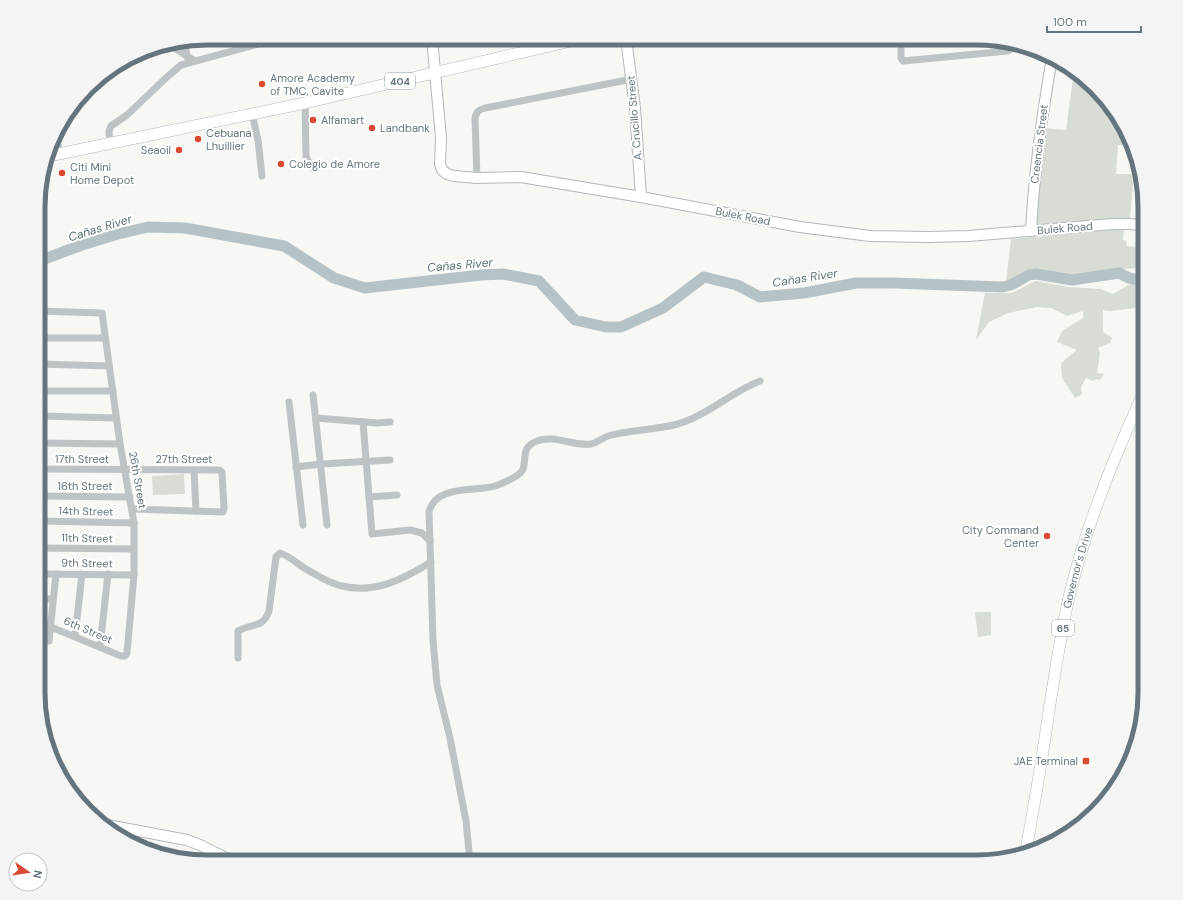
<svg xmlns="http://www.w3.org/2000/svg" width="1183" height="900" viewBox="0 0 1183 900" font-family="'DM Sans',sans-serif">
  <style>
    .green { fill: #d7dcd4 }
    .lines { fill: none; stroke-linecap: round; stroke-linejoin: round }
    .river { stroke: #b6c3c6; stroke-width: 11 }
    .secondary-casing { stroke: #b1b7bb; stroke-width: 12 }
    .primary-casing { stroke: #b2b8bb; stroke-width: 12 }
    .street { stroke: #bec3c6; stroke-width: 7 }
    .secondary { stroke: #fff; stroke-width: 10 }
    .primary { stroke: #fff; stroke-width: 11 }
    .poi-dot { fill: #da4a32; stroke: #fff; stroke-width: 1.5 }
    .labels { text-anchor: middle; stroke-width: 4; stroke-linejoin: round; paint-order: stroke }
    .shield { fill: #fff; stroke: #929ea5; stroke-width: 1 }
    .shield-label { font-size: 10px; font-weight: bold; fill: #64757e }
    .poi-label { font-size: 11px; fill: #64757e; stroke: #fff; text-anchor: start }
    .street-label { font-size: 11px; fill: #64757e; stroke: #fff }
    .water-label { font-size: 12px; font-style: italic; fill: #5e7478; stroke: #fff }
    .rim { fill: none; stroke: #64757e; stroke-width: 5 }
  </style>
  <rect width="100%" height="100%" fill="#f7f7f4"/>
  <!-- green -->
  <g class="green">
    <path d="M1074,71L1087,80L1128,132L1131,146L1118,145L1116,174H1134L1130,219L1120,218L1035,226L1044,128L1066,130Z"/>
    <path d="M1124,227L1123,240L1126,241L1127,246L1135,247L1136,242L1145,243V270C1125,263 1093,278 1071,277C1057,276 1043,267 1028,271C1021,273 1013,279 1006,282L1011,239Z"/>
    <path d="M1035,281L1069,287L1100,289L1113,294L1130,284L1145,283V307L1110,311L1103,310V332L1112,338L1110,343L1098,348L1100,353L1097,373L1104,374L1100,380L1096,379L1093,381L1086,378L1081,387L1082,394L1075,398L1062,378L1061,363L1077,350L1057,342L1062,331L1083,318V311L1067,316L1051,308L1037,307L1008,313L989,322L976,340L985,293H1012Z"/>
    <path d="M184,474L185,494L153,495L152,476Z"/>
    <path d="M975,612H991V635L978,637Z"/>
  </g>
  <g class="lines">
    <!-- river -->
    <path class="river" d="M39,261L82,245L118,234L148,227L185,228L284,246L334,278L365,288L481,275L503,274L539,281L575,320L606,327H621L663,308L704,277L737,285L760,297L804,293L856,283H894L1002,287L1011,285L1029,275L1036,274L1072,280L1119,273L1129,278L1139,280L1145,278"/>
    <!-- secondary casing -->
    <g class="secondary-casing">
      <g id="secondary">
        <path d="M432,38L441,138L440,164L442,170L447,174L454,176L477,178L521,177L641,197L800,227L870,236L929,237L968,236L1113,224H1131L1145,226"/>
        <path d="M626,38L635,108L641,197"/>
        <path d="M1031,231C1034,173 1042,115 1052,58"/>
        <path d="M1134,414L1145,413"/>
        <path d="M102,824L187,840L200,845L234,862"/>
      </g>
    </g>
    <!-- primary casing -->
    <g class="primary-casing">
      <g id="primary">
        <path d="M49,156L305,103L584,38"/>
        <path id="s1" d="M1026,850C1035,802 1043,753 1050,704C1056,668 1061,632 1069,597C1086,525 1114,456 1145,390"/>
      </g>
    </g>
    <!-- street -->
    <g class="street">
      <path d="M901,38V58L903,61L1008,51L1011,49L1012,44"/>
      <path d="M185,42L187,57"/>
      <path d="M168,44L195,61"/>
      <path d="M305,103L306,157L313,169"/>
      <path d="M252,114L258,140L262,176"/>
      <path d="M56,137L60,154"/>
      <path d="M110,145L109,131L111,126L127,115L167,77L181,65L280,38"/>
      <path d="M477,178L475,119C476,112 478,110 485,108L632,79"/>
      <path d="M39,338H105"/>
      <path d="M39,364L109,366"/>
      <path d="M39,391H113"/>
      <path d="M313,395L327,525"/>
      <path d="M289,402L303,525"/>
      <path d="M39,416L116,418"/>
      <path d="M316,418L377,423L390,422"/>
      <path d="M363,422L372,534L410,530L422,533L430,541"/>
      <path d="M39,443L120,444"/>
      <path d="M296,467L321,464L390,460"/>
      <path d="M39,469L219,470L222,472L224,509L223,512L132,509"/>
      <path d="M194,470L196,511"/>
      <path d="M39,496L130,497"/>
      <path d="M369,497L397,495"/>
      <path d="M39,521L134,523"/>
      <path d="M39,548L134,549"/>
      <path d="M39,574L134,575"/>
      <path d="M39,599H53"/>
      <path d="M39,626L51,627L121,656H125L127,653L134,575V523L120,444L102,313L39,311"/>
      <path d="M75,636L82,574"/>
      <path d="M49,641L56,574"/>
      <path d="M100,646L108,574"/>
      <path d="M238,658V631C251,623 263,629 269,611L276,557L280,553C290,556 297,564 306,569C316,575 331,584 342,586C375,594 404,579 431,562"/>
      <path d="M470,862L466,821L450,738L437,685L433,640L429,511C438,483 477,493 498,485C505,482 518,477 522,471C528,461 519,448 537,441C554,434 575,447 591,444C597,443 602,438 608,436C629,430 652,430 674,425C706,417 729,393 760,381"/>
    </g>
    <!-- secondary -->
    <use href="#secondary" class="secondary"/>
    <!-- primary -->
    <use href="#primary" class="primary"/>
  </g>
  <!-- markers -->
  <g class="poi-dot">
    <circle cx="262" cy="84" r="4"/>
    <circle cx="313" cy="120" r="4"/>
    <circle cx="372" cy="128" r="4"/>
    <circle cx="198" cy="139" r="4"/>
    <circle cx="179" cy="150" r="4"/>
    <circle cx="281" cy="164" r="4"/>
    <circle cx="62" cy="173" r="4"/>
    <circle cx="1047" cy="536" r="4"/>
    <rect x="1082" y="757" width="8" height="8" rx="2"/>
  </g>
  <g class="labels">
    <!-- shield labels -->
    <g class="shield">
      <rect x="385" y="73" width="30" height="16" rx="3"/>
      <rect x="1052" y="620" width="22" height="16" rx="3"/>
    </g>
    <g class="shield-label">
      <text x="400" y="85">404</text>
      <text x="1063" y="632">65</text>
    </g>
    <!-- poi labels -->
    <g class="poi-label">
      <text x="270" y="82">Amore Academy<tspan x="270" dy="13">of TMC, Cavite</tspan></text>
      <text x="321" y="124">Alfamart</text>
      <text x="380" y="132">Landbank</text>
      <text x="206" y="137">Cebuana<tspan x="206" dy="13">Lhuillier</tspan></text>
      <text x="171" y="154" text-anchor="end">Seaoil</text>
      <text x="289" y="168">Colegio de Amore</text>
      <text x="70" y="171">Citi Mini<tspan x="70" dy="13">Home Depot</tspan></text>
      <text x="1039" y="534" text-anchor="end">City Command<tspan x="1039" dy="13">Center</tspan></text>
      <text x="1078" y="765" text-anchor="end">JAE Terminal</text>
    </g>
    <!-- street labels -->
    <g class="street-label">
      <text transform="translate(634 118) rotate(-95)" y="4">A. Crucillo Street</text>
      <text transform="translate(1039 144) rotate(-83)" y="4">Creencia Street</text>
      <text transform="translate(743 216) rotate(11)" y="4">Bulek Road</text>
      <text transform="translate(1065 228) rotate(-5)" y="4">Bulek Road</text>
      <text x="82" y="463">17th Street</text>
      <text x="184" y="463">27th Street</text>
      <text transform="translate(138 480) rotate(80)" y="4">26th Street</text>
      <text x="85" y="490">16th Street</text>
      <text transform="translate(86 511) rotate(1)" y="4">14th Street</text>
      <text transform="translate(87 538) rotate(1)" y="4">11th Street</text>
      <text transform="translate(87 563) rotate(1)" y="4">9th Street</text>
      <text dy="4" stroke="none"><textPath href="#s1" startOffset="287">Governor's Drive</textPath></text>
      <text transform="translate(88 630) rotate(23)" y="4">6th Street</text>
    </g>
    <!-- water labels -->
    <g class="water-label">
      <text transform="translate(100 228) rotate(-17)" y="4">Cañas River</text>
      <text transform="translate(460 265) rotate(-5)" y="4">Cañas River</text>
      <text transform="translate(805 278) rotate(-9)" y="4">Cañas River</text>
    </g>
  </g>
  <!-- crop -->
  <path d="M0 0H1183V900H0ZM207 45H976A162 162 0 0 1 1138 207V693A162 162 0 0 1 976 855H207A162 162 0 0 1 45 693V207A162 162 0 0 1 207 45Z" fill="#f3f4f5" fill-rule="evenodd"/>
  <path class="rim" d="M207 45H976A162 162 0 0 1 1138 207V693A162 162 0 0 1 976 855H207A162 162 0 0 1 45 693V207A162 162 0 0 1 207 45Z"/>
  <!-- north arrow -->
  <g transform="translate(28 872) rotate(103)"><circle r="19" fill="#ffffff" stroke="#c1c8cb"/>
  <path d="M0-3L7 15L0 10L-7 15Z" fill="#da4a32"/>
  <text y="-6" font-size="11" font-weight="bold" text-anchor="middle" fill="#64757e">N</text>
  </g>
  <!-- scale -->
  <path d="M1047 26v6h94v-6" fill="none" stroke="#64757e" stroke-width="2"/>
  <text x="1053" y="26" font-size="12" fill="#64757e" stroke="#ffffff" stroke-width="3" paint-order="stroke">100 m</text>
</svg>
